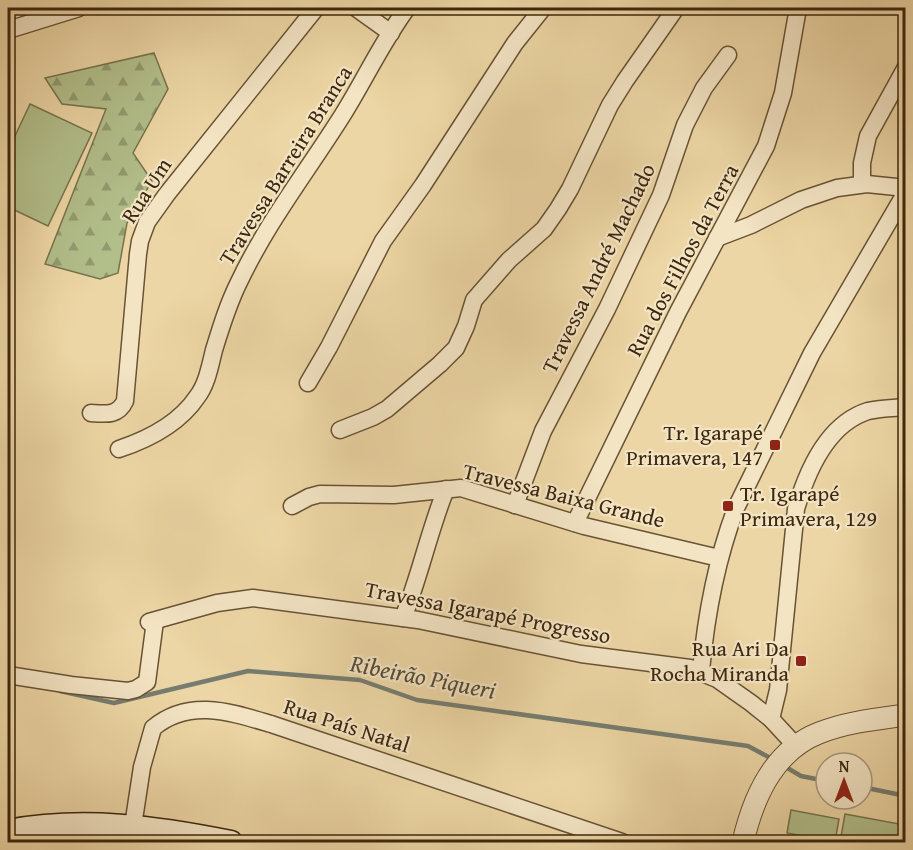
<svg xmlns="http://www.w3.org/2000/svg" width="913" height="850" viewBox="0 0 913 850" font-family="'Gentium Book Plus',serif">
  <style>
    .forest { fill: url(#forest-firs); stroke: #77734d; stroke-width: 1.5 }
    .garden { fill: #b2bf8b; stroke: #77734d; stroke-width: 1.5 }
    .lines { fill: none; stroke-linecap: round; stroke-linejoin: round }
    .stream { stroke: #767d70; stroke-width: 4.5 }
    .minor-casing { stroke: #685334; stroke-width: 19 }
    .tertiary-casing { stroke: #685334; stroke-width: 23 }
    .secondary-casing { stroke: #3c270f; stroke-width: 25 }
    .minor { stroke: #f3e4c4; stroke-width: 16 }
    .tertiary { stroke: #f3e4c4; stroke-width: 21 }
    .secondary { stroke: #f3e4c4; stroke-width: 22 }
    .poi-dot { fill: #8f2418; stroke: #f3e4c4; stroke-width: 2 }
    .labels { text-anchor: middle; stroke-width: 4.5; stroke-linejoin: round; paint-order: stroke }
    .street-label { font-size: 22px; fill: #3c270f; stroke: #f3e4c4 }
    .poi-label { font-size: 22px; fill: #3c270f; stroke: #f3e4c4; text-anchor: end }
    .water-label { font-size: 24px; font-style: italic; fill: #544b37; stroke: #f3e4c4 }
  </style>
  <defs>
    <pattern id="forest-firs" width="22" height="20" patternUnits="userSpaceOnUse" patternTransform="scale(1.5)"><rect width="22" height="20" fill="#b2bf8b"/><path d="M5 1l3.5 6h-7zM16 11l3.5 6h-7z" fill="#929b70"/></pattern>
  </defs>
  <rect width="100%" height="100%" fill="#edd6a5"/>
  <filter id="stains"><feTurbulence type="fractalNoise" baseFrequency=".00333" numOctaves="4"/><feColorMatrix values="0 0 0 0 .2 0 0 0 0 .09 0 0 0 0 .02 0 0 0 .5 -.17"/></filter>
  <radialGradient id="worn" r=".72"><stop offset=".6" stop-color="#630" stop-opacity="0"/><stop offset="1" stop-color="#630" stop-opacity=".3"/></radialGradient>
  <!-- forest -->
  <path class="forest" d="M154,53L168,89L133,153L152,181L127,223L118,273L100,279L45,264L106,109L62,104L45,78Z"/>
  <!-- garden -->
  <g class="garden">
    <path d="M30,104L92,133L48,226L8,207V151Z"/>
    <path d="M791,810L839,819L835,842L787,833Z"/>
    <path d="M845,814L905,825V842H840Z"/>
  </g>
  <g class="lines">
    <!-- stream -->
    <g class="stream">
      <path d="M60,691L114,703L248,671L360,680L417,700L748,746L774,760"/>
      <path d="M784,766L801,776L826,781"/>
      <path d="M862,787L906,796"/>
    </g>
    <!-- minor casing -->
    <g class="minor-casing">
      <g id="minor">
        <path d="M356,8L391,33"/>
        <path d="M8,30L79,8"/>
        <path d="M862,184V163L868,136L906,67"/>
        <path d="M717,238L751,225L801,200L837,188L867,184L906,188"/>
        <path d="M308,383L329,347L383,241L423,185L515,43L543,8"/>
        <path d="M91,413C106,414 118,416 125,401L138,254L140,241L147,222L167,194L316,8"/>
        <path d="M340,430L373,417L387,409L440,364L456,348L466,326L474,300L509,260L544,229L558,209L570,189L610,105L625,81L676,8"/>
        <path d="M119,449C149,439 179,424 197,397C207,384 210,366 214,350C221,327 228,304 239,282C268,221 306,173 342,116C364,81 382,42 407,8"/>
        <path d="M515,505L543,431L607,309L661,195L685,125L704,88L728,55"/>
        <path d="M292,506L309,497L320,494L394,495L461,488L584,526L719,558"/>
        <path d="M575,523L678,312L766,146L783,93L798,8"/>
        <path d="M403,618C420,576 429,531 446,489"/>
        <path d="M149,622L217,603L253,598L418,620L581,654L690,668L717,679L751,703L771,719L795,745"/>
        <path d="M701,671C706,615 716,561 736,508L812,353L906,192"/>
        <path d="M8,675L71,685L128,691L136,689L147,682L155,621"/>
        <path d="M771,719L778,690L796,509C807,471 827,424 868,411C880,408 894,408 906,407"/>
        <path d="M133,826L142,767L153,728C189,698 230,712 271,724L622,842"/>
      </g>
    </g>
    <!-- tertiary casing -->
    <g class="tertiary-casing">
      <path id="tertiary" d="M743,842C753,798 773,751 819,733C846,722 877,719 906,715"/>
    </g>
    <!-- secondary casing -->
    <g class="secondary-casing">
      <path id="secondary" d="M8,831C83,817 157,827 231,842"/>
    </g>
    <!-- minor -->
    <use href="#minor" class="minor"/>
    <!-- tertiary -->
    <use href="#tertiary" class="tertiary"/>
    <!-- secondary -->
    <use href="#secondary" class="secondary"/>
  </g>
  <!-- markers -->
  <g class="poi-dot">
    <rect x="769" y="439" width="12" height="12" rx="3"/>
    <rect x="722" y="500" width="12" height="12" rx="3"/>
    <rect x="795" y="655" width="12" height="12" rx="3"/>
  </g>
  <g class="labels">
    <!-- street labels -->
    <g class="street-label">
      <text transform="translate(285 165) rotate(-58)" y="8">Travessa Barreira Branca</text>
      <text transform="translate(146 190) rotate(-57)" y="8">Rua Um</text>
      <text transform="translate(682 260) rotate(-62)" y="8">Rua dos Filhos da Terra</text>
      <text transform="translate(598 268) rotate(-64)" y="8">Travessa André Machado</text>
      <text transform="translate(564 495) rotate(14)" y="8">Travessa Baixa Grande</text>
      <text transform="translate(488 612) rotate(11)" y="8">Travessa Igarapé Progresso</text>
      <text transform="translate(347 725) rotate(18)" y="8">Rua País Natal</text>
    </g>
    <!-- poi labels -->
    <g class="poi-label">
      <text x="763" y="440">Tr. Igarapé<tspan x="763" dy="25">Primavera, 147</tspan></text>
      <text x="740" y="501" text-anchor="start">Tr. Igarapé<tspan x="740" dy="25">Primavera, 129</tspan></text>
      <text x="789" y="656">Rua Ari Da<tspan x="789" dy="25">Rocha Miranda</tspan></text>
    </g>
    <!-- water labels -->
    <g class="water-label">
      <text transform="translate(423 677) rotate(11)" y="8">Ribeirão Piqueri</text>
    </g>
  </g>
  <!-- margin -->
  <rect width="913" height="850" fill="none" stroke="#edd6a5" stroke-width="30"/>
  <rect x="9" y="9" width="895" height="832" fill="none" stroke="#3c270f" stroke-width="3"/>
  <rect x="15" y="15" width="883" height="820" fill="none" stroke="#3c270f" stroke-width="1.5"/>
  <!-- north arrow -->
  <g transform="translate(844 781)"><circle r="28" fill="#f3e4c4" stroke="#aa987c" stroke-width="1.5"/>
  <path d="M0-4.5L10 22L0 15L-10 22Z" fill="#8f2418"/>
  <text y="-9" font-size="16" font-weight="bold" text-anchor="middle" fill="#3c270f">N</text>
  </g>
  <rect width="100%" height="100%" filter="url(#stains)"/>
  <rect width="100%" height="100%" fill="url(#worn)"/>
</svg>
